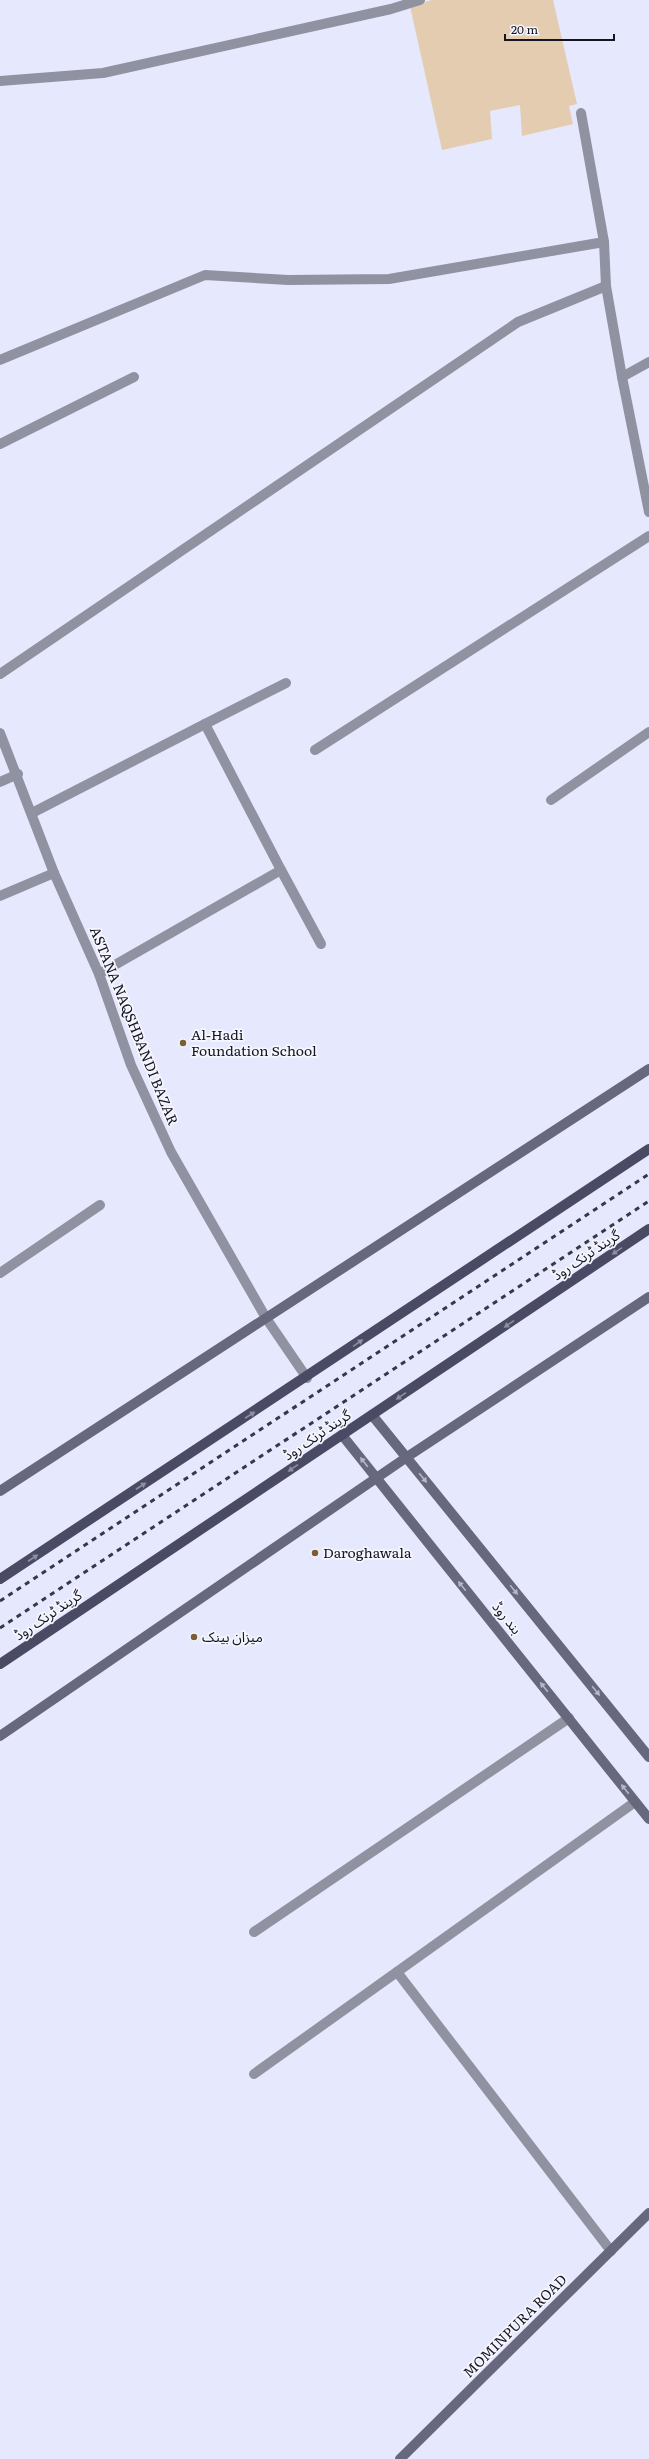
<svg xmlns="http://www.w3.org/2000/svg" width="649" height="2459" viewBox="0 0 649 2459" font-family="Literata,'Noto Sans Arabic',serif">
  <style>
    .green { fill: #e3ccaf }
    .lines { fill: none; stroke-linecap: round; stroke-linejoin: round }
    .street { stroke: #9192a1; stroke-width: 10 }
    .secondary { stroke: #67687d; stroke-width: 10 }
    .primary { stroke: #4a4a64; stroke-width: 10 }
    .rail { stroke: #373846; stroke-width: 3; stroke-dasharray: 5 5; stroke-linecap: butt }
    .oneway { fill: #8f8fa2 }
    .oneway2 { fill: #b6b6c4 }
    .poi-dot { fill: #7c5e32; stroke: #f6f6fe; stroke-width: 1.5 }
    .labels { text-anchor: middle; stroke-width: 3.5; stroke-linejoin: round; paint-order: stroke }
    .street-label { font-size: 14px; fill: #151522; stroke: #f6f6fe }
    .poi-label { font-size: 14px; fill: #151522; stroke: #f6f6fe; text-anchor: start }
  </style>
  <rect width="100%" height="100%" fill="#e6e8fe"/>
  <!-- green -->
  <path class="green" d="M432,0H553L577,104L569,106L573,124L522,136L520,105L490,111L492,139L442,150L410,6Z"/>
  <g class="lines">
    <!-- street -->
    <g class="street">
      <path d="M0,81L103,73L391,9L420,0"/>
      <path d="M581,113L604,242L606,286L622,377L649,512"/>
      <path d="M0,360L205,275L288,280L389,279L604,242"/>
      <path d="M622,377L649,362"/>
      <path d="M0,444L134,377"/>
      <path d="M0,674L518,322L606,286"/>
      <path d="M0,733L54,873L99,974L131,1065L171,1152L266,1318L307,1378"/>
      <path d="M315,750L649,536"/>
      <path d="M0,782L18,774"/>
      <path d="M551,800L649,732"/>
      <path d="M32,813L205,724"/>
      <path d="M281,870L321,944"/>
      <path d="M0,896L54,873"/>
      <path d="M99,974L281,870L205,724L286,683"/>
      <path d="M0,1273L100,1205"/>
      <path d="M254,1932L569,1718"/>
      <path d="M397,1972L611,2251"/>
      <path d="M254,2074L635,1802"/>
    </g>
    <!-- secondary -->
    <g class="secondary">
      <path d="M372,1415L649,1757"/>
      <path d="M342,1435L649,1819"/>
      <path d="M0,1491L649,1069"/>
      <path d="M0,1736L407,1457L649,1297"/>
      <path d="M400,2459L649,2213"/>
    </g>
    <!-- primary -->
    <g class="primary">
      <path d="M0,1579L649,1149"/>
      <path d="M0,1664L649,1229"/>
    </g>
    <!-- rail -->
    <g class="rail">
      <path d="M0,1601L649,1174"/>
      <path d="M0,1628L649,1201"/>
    </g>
  </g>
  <!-- one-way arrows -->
  <defs><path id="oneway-solid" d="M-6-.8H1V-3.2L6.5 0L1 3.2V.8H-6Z"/></defs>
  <g class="oneway">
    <use href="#oneway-solid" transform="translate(617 1251) rotate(146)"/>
    <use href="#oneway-solid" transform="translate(509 1324) rotate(146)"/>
    <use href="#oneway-solid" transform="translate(358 1343) rotate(-34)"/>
    <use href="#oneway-solid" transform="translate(401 1396) rotate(146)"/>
    <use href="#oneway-solid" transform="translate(250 1415) rotate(-33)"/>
    <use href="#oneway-solid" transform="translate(293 1468) rotate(146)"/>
    <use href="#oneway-solid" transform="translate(141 1486) rotate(-33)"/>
    <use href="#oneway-solid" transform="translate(33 1558) rotate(-33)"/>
  </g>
  <g class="oneway2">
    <use href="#oneway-solid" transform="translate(364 1462) rotate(-128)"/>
    <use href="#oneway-solid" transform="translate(423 1478) rotate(51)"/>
    <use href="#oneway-solid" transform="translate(462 1586) rotate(-129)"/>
    <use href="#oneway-solid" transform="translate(514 1590) rotate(51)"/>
    <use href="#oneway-solid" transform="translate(544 1687) rotate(-129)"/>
    <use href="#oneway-solid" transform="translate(596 1691) rotate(51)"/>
    <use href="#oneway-solid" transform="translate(625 1789) rotate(-128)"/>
  </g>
  <!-- markers -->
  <g class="poi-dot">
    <circle cx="183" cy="1043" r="4"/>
    <circle cx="315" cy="1553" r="4"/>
    <circle cx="194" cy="1637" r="4"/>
  </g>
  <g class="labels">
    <!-- street labels -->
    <g class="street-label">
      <text transform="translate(134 1026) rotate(68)" y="5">ASTANA NAQSHBANDI BAZAR</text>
      <text transform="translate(586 1255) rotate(-34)" y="5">گرینڈ ٹرنک روڈ</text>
      <text transform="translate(317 1435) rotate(-34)" y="5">گرینڈ ٹرنک روڈ</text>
      <text transform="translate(48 1615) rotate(-34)" y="5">گرینڈ ٹرنک روڈ</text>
      <text transform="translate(507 1618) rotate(51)" y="5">بند روڈ</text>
      <text transform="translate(515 2326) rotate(-45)" y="5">MOMINPURA ROAD</text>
    </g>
    <!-- poi labels -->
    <g class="poi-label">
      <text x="191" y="1040">Al-Hadi<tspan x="191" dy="16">Foundation School</tspan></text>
      <text x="323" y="1558">Daroghawala</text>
      <text x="202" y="1642">میزان بینک</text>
    </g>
  </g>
  <!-- scale -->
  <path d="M505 34v6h109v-6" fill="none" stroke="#151522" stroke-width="2"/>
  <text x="511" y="34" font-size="12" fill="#151522" stroke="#f6f6fe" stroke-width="3" paint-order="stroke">20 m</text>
</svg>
